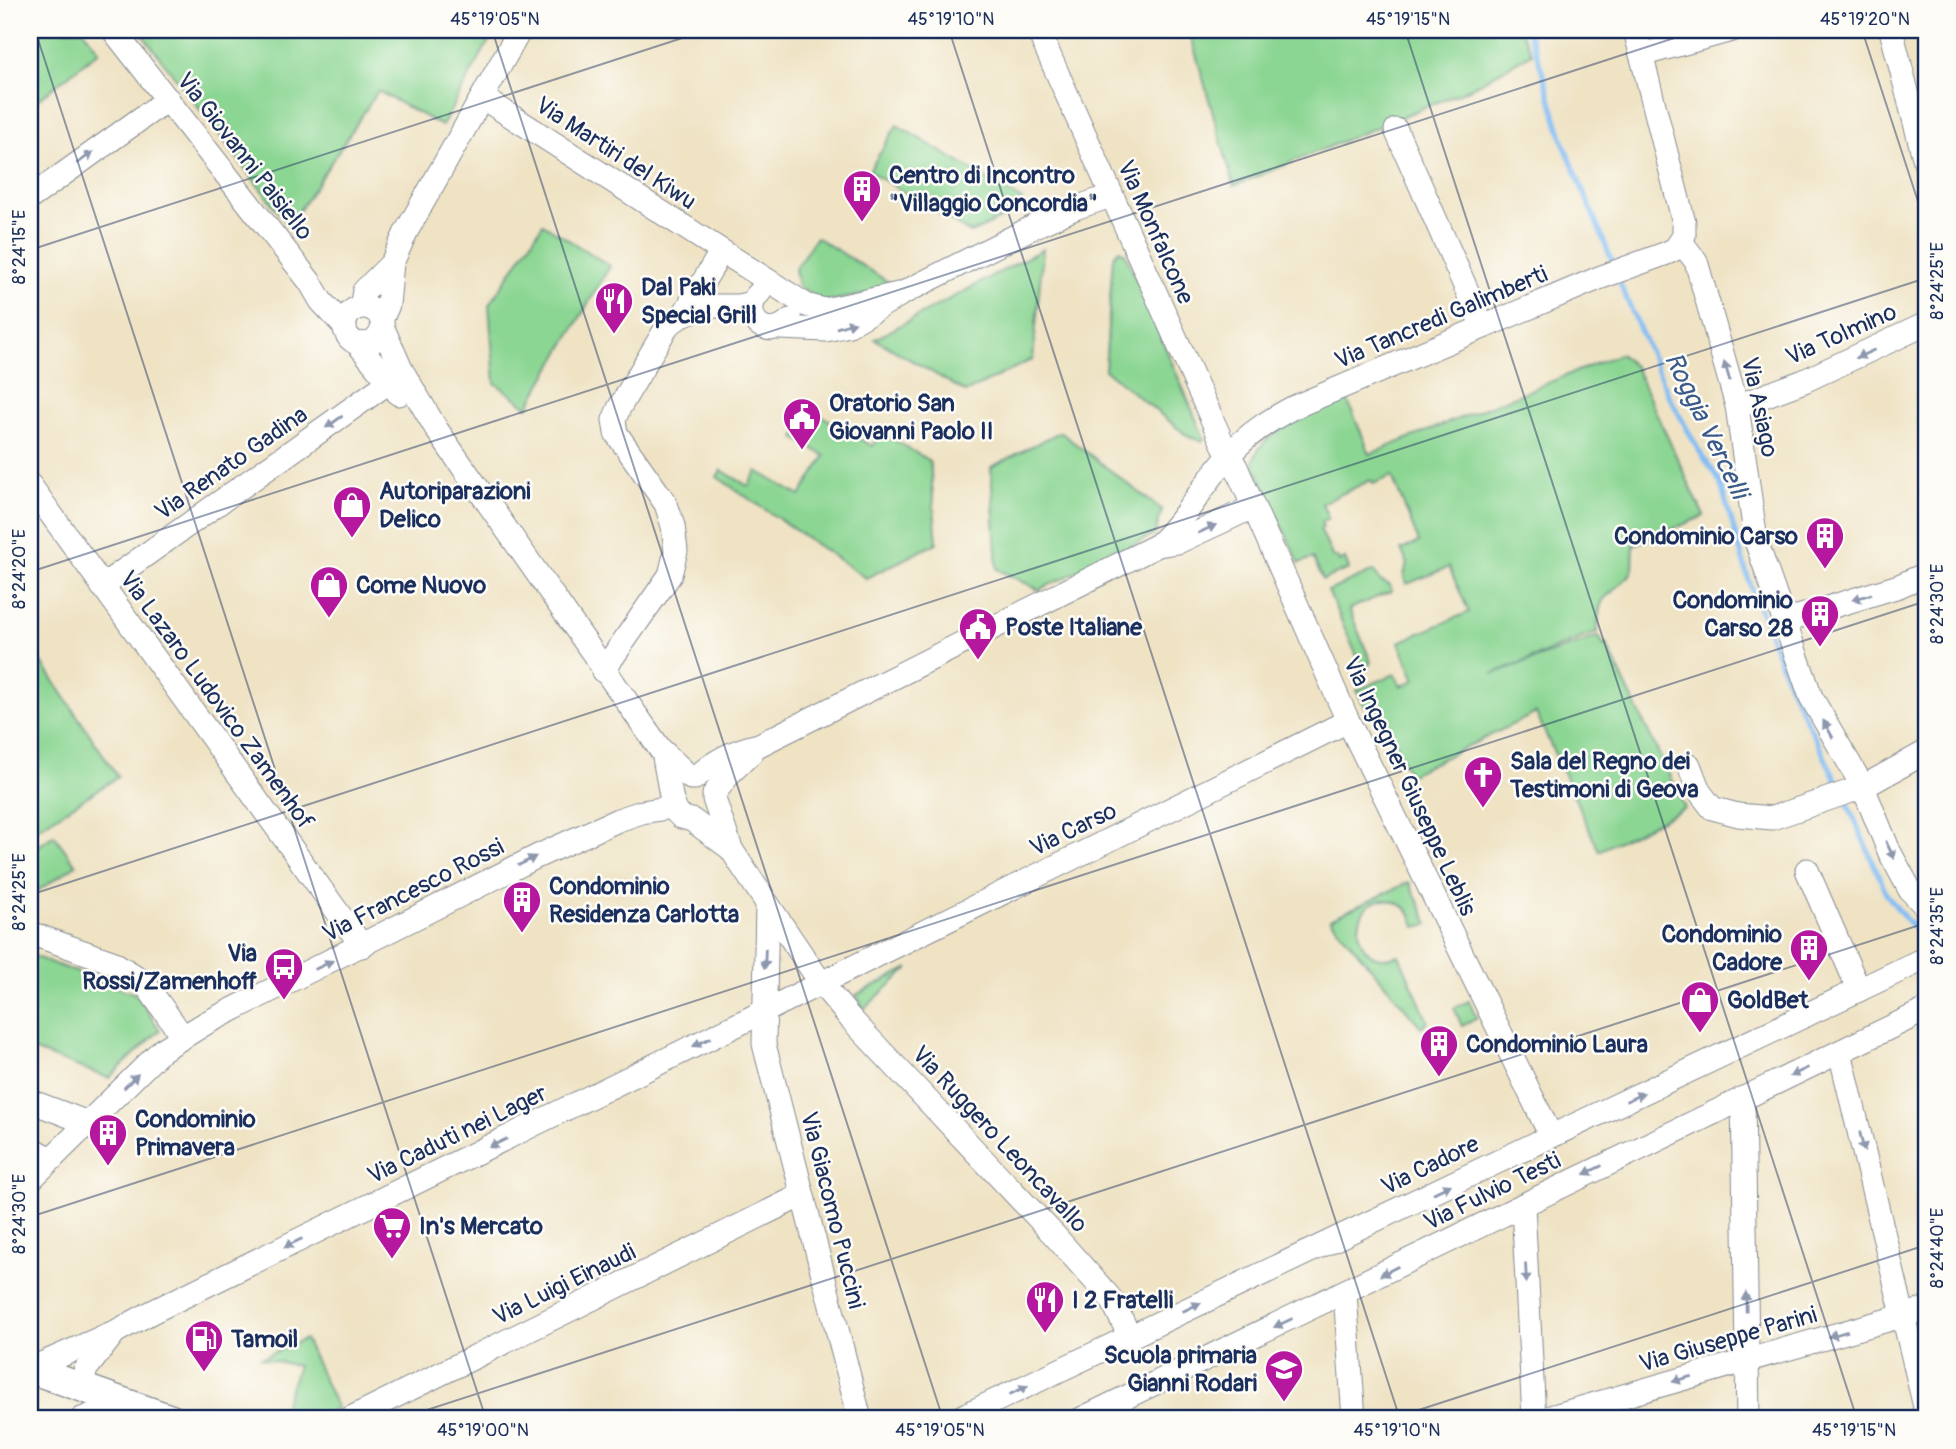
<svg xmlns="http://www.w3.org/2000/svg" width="1956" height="1449" viewBox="0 0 1956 1449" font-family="Pangolin,sans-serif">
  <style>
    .green { fill: #8bd693; stroke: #538278; stroke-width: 2 }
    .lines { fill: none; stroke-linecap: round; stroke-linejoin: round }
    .stream { stroke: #81bdf4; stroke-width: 5 }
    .minor-casing { stroke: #858991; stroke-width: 25 }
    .major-casing { stroke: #858991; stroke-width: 31 }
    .minor { stroke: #fff; stroke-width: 23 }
    .major { stroke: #fff; stroke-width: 28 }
    .oneway { fill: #8d97ae }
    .ticks { fill: none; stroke: #1b2f5e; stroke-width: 2; stroke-opacity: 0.45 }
    .labels { text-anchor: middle; stroke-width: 5; stroke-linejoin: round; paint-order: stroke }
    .street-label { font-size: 24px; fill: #1b2f5e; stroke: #fdfcf7 }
    .poi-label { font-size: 24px; font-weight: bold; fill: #1b2f5e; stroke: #fdfcf7; text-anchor: start }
    .water-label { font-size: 26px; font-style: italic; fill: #3a5a8b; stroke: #fdfcf7 }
    .neatline { fill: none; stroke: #1b2f5e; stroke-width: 2.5 }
    .ticks-label { font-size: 18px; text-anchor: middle; fill: #1b2f5e }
  </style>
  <rect width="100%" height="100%" fill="#fdfcf7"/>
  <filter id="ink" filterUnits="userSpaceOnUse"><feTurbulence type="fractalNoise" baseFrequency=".0143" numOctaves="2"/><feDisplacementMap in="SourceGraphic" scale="14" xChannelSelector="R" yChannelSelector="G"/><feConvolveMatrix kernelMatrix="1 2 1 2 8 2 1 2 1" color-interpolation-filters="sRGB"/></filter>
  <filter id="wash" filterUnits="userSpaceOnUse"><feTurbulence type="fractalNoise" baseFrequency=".00686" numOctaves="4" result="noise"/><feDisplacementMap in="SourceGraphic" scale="28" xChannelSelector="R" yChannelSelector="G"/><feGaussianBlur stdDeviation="1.57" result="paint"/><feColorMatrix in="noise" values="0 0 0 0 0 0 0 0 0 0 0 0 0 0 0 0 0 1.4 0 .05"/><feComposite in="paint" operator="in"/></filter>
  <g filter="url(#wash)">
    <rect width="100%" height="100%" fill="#efe3c4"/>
    <!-- green -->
    <g class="green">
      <path d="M30,30H83L99,51L30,106Z"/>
      <path d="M139,30H495L442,126L378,91L289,226Z"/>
      <path d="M1189,30H1520L1532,53L1469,89L1234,186Z"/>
      <path d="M897,125L1022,200L1021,209L971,233L869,171Z"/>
      <path d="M543,224L610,266L528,407L495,383L489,305Z"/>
      <path d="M816,237L890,283L869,294L823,302L798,286L795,269Z"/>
      <path d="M1043,249L1033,359L966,392L875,339Z"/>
      <path d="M1119,250L1125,253L1204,438L1202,441L1189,437L1105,370L1113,257Z"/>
      <path d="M1620,354L1635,367L1704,516L1634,545L1633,569L1629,576L1603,600L1600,608L1597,632L1492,674L1599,636L1604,646L1606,644L1685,808L1599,851L1536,713L1409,775L1381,710C1366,714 1362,703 1357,690L1395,674L1401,686L1415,680L1399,642L1469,612L1449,567L1407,584L1404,576L1407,562L1401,550L1419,542L1392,476L1373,484L1371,480L1322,503L1328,518L1321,522L1323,527L1320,529L1333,558L1337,557L1339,562L1345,559L1349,569L1323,580L1313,558L1299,563L1253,463C1258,430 1319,410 1347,399L1370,454Z"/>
      <path d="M812,410L872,446L881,432L930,461L937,543L866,578L717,477L721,470L748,486L757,471L800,496L825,456L795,438Z"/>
      <path d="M1060,432L1162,510L1155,534L1039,590L997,569L991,467Z"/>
      <path d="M1374,571L1380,581L1390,585L1392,591L1349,609L1371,662L1364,672L1328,591Z"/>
      <path d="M30,645L118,777L30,833Z"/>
      <path d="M54,835L76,865L30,896V852Z"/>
      <path d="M1409,882L1429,924L1415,927C1413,916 1407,906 1395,902C1347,886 1346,975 1399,955L1428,1022L1421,1027L1330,919Z"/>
      <path d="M30,955L136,994L160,1030L109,1078L30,1049Z"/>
      <path d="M909,968L864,1009L856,995Z"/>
      <path d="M1469,1001L1477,1018L1462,1026L1454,1008Z"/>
      <path d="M305,1339L337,1408L315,1419H279L298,1366L261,1358Z"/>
    </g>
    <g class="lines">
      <!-- stream -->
      <g class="stream">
        <path d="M1527,30L1536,51L1564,144L1614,266"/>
        <path d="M1618,279L1668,394L1698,449L1720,482L1750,584L1789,685L1840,788"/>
        <path d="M1846,800L1887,895L1908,922L1926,940"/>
      </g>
    </g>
  </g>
  <g filter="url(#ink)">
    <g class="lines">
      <!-- minor casing -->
      <g class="minor-casing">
        <g id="minor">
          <path d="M113,30L310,282L321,301L345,327"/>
          <path d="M1038,30L1223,444L1236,467L1348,721L1551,1136"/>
          <path d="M1891,30L1926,165"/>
          <path d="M1641,55L1732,30"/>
          <path d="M483,98L806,305L825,310L903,293"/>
          <path d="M1396,130L1483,327"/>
          <path d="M30,198L168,99"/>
          <path d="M1681,242L1696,261L1737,406L1756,541L1811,697L1863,787L1889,851L1910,890L1926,907"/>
          <path d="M760,292C738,313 765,344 790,320"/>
          <path d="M361,307L364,291L392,263L406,232L520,30"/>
          <path d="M684,314L721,252"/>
          <path d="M382,318L388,305L392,263"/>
          <path d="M383,328L401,369L437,430L660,749L691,778"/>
          <path d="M780,328L826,330L849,325L903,293L1037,225L1075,208L1111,196"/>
          <path d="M358,344L371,343C383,335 386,325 378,313C353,292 329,331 358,344L399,394"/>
          <path d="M1737,406L1804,381L1926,324"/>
          <path d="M30,485L362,946"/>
          <path d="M1158,545L1178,542L1253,507"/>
          <path d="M102,586L389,382"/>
          <path d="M1785,621L1899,586L1926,574"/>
          <path d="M603,671L670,575L676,551L673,526L666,504L616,433L614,420L619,408L668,325L684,314L708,306H738L752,303"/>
          <path d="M663,752L672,801L677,813L681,817L692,820L731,849"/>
          <path d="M1689,765L1699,791L1712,808L1738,815L1772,818L1863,787L1926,752"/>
          <path d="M695,778C714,761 735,750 759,745L1158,545C1187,518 1204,482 1230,454C1248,434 1268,421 1292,408L1599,278L1667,253L1675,249L1684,236V223L1635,30"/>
          <path d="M714,794L730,773L752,752"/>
          <path d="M714,799L731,849L744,869L821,983L850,1018L1055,1236L1112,1300L1130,1337"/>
          <path d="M1807,870L1859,990"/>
          <path d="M767,905L764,1044L860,1419"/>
          <path d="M30,933L112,962L143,981L183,1037"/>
          <path d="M1840,1052L1926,1411"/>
          <path d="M1743,1098L1748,1419"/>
          <path d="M30,1101L88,1123"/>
          <path d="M30,1148L52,1159"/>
          <path d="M30,1180L162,1050L206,1023L538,856L618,820L642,812L673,807"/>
          <path d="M1523,1205L1534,1419"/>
          <path d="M1345,1293L1354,1419"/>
          <path d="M30,1369L112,1333"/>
          <path d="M81,1387L86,1369L115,1332L152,1312L763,1012L1348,721"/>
          <path d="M82,1419L123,1403"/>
          <path d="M349,1419L802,1195"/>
          <path d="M957,1419L1926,958"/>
          <path d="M1081,1419L1926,1010"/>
          <path d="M1543,1419L1926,1309"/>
        </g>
      </g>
      <!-- major casing -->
      <g class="major-casing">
        <path id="major" d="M30,1369L171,1419"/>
      </g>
      <!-- minor -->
      <use href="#minor" class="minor"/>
      <!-- major -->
      <use href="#major" class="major"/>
    </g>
    <!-- one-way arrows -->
    <defs><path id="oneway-solid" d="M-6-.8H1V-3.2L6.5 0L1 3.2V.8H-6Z" transform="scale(1.75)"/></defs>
    <g class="oneway">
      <use href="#oneway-solid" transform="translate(85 158) rotate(-36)"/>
      <use href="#oneway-solid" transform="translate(846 325) rotate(-17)"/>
      <use href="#oneway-solid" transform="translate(1865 354) rotate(156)"/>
      <use href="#oneway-solid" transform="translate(1727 371) rotate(-106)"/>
      <use href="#oneway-solid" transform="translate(334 422) rotate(145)"/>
      <use href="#oneway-solid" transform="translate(1207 529) rotate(-25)"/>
      <use href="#oneway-solid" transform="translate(1862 597) rotate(163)"/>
      <use href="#oneway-solid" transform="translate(1828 729) rotate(-119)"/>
      <use href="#oneway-solid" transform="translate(1890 850) rotate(65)"/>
      <use href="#oneway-solid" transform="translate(527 861) rotate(-27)"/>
      <use href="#oneway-solid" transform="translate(765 959) rotate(92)"/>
      <use href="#oneway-solid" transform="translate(324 965) rotate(-26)"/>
      <use href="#oneway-solid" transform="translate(702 1042) rotate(154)"/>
      <use href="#oneway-solid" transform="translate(1799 1072) rotate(154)"/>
      <use href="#oneway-solid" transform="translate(131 1081) rotate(-45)"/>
      <use href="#oneway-solid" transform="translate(1635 1097) rotate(-25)"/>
      <use href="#oneway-solid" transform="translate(1862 1142) rotate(77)"/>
      <use href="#oneway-solid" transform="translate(498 1143) rotate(154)"/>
      <use href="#oneway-solid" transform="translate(1593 1170) rotate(154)"/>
      <use href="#oneway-solid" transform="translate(1442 1189) rotate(-26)"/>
      <use href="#oneway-solid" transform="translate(293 1243) rotate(154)"/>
      <use href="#oneway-solid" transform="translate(1389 1271) rotate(153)"/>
      <use href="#oneway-solid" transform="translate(1526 1273) rotate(87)"/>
      <use href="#oneway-solid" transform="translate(1746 1302) rotate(-91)"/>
      <use href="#oneway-solid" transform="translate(1192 1307) rotate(-25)"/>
      <use href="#oneway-solid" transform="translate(1283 1323) rotate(155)"/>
      <use href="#oneway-solid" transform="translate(1838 1334) rotate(164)"/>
      <use href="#oneway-solid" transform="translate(1682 1379) rotate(164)"/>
      <use href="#oneway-solid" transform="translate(1019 1390) rotate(-25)"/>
    </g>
  </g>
  <!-- ticks -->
  <path class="ticks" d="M35,30L486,1419M492,30L943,1419M949,30L1400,1419M1405,30L1857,1419M1862,30L1926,226M30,250L707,30M30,572L1699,30M30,895L1926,278M30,1217L1926,601M399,1419L1926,923M1391,1419L1926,1245"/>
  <!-- icons -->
  <defs>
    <g id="building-pin" transform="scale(2.0125)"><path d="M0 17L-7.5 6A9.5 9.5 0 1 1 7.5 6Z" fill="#b5179e" stroke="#fdfcf7"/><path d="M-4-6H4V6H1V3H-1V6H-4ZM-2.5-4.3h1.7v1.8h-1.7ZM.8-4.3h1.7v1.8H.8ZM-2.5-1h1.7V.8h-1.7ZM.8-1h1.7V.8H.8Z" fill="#fff"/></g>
    <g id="restaurant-pin" transform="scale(2.0125)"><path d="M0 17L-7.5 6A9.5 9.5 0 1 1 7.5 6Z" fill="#b5179e" stroke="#fdfcf7"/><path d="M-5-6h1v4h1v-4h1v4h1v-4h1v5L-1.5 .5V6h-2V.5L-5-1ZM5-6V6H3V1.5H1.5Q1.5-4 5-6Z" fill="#fff"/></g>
    <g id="civic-pin" transform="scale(2.0125)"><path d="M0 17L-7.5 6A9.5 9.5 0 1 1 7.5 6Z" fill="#b5179e" stroke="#fdfcf7"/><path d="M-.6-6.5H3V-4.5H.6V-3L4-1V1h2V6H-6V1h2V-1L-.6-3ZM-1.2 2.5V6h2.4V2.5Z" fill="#fff"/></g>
    <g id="shop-pin" transform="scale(2.0125)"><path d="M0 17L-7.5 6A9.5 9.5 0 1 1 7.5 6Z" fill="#b5179e" stroke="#fdfcf7"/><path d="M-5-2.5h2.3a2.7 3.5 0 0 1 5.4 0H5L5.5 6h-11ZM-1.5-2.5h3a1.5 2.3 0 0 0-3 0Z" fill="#fff"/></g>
    <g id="church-pin" transform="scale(2.0125)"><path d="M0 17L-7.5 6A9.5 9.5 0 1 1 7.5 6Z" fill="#b5179e" stroke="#fdfcf7"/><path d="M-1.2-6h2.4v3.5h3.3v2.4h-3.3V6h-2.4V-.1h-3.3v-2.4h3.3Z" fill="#fff"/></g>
    <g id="bus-pin" transform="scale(2.0125)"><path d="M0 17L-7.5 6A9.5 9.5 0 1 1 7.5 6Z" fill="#b5179e" stroke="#fdfcf7"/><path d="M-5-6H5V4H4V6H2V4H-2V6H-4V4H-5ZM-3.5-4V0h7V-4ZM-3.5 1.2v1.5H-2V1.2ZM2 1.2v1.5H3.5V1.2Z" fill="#fff"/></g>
    <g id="supermarket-pin" transform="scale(2.0125)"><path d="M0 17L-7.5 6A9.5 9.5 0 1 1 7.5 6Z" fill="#b5179e" stroke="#fdfcf7"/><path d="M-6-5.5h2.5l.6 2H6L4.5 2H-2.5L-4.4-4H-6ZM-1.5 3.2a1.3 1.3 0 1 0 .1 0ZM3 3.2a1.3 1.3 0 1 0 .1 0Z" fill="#fff"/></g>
    <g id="fuel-pin" transform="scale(2.0125)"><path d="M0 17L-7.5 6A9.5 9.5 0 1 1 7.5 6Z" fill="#b5179e" stroke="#fdfcf7"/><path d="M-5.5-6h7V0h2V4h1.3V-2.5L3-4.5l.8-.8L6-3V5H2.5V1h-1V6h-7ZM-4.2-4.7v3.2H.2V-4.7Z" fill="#fff"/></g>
    <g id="school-pin" transform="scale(2.0125)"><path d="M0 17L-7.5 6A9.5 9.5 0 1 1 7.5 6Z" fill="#b5179e" stroke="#fdfcf7"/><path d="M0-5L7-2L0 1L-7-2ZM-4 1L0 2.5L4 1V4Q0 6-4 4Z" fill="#fff"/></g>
  </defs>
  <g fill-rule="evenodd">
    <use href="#building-pin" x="862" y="189"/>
    <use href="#restaurant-pin" x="614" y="301"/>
    <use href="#civic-pin" x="802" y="417"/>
    <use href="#shop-pin" x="352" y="505"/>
    <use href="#building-pin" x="1825" y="536"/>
    <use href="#shop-pin" x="329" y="585"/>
    <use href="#building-pin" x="1820" y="614"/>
    <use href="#civic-pin" x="978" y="627"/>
    <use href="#church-pin" x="1483" y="775"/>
    <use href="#building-pin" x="522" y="900"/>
    <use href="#building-pin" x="1809" y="948"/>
    <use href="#bus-pin" x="284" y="967"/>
    <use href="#shop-pin" x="1700" y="1000"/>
    <use href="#building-pin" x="1439" y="1044"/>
    <use href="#building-pin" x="108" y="1133"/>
    <use href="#supermarket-pin" x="392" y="1226"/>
    <use href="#restaurant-pin" x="1045" y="1300"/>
    <use href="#fuel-pin" x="204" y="1339"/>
    <use href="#school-pin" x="1284" y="1369"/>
  </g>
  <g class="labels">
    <!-- street labels -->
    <g class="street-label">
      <text transform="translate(616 153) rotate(33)" y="8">Via Martiri del Kiwu</text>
      <text transform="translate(245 156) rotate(52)" y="8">Via Giovanni Paisiello</text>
      <text transform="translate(1156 232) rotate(66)" y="8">Via Monfalcone</text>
      <text transform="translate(1441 317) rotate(-23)" y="8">Via Tancredi Galimberti</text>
      <text transform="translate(1841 334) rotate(-24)" y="8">Via Tolmino</text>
      <text transform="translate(1760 407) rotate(78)" y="8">Via Asiago</text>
      <text transform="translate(231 463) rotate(-35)" y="8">Via Renato Gadina</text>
      <text transform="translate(217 700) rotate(54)" y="8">Via Lazaro Ludovico Zamenhof</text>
      <text transform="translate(1410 786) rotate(65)" y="8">Via Ingegner Giuseppe Leblis</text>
      <text transform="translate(1073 829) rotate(-26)" y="8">Via Carso</text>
      <text transform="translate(413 890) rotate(-27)" y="8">Via Francesco Rossi</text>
      <text transform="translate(457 1134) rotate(-26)" y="8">Via Caduti nei Lager</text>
      <text transform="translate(1000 1139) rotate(47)" y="8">Via Ruggero Leoncavallo</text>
      <text transform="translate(1430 1165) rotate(-26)" y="8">Via Cadore</text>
      <text transform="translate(1492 1191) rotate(-26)" y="8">Via Fulvio Testi</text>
      <text transform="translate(833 1210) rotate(76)" y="8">Via Giacomo Puccini</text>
      <text transform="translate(564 1284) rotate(-26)" y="8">Via Luigi Einaudi</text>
      <text transform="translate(1728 1339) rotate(-16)" y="8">Via Giuseppe Parini</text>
    </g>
    <!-- poi labels -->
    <g class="poi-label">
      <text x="889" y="183">Centro di Incontro<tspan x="889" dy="28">"Villaggio Concordia"</tspan></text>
      <text x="641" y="295">Dal Paki<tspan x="641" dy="28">Special Grill</tspan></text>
      <text x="829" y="411">Oratorio San<tspan x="829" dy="28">Giovanni Paolo II</tspan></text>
      <text x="379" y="499">Autoriparazioni<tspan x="379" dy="28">Delico</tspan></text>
      <text x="1798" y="544" text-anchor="end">Condominio Carso</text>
      <text x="356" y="593">Come Nuovo</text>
      <text x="1793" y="608" text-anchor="end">Condominio<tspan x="1793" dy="28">Carso 28</tspan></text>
      <text x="1005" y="635">Poste Italiane</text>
      <text x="1510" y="769">Sala del Regno dei<tspan x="1510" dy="28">Testimoni di Geova</tspan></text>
      <text x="549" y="894">Condominio<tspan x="549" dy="28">Residenza Carlotta</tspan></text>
      <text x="1782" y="942" text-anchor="end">Condominio<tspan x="1782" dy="28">Cadore</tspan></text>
      <text x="257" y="961" text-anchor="end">Via<tspan x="257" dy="28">Rossi/Zamenhoff</tspan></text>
      <text x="1727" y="1008">GoldBet</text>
      <text x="1466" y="1052">Condominio Laura</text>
      <text x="135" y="1127">Condominio<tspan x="135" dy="28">Primavera</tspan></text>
      <text x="419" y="1234">In's Mercato</text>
      <text x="1072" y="1308">I 2 Fratelli</text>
      <text x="231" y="1347">Tamoil</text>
      <text x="1257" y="1363" text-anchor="end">Scuola primaria<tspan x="1257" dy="28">Gianni Rodari</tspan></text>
    </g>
    <!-- water labels -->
    <g class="water-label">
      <text transform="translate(1707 425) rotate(64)" y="9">Roggia Vercelli</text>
    </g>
  </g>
  <!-- margin -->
  <rect width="1956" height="1449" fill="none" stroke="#fdfcf7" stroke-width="77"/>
  <rect x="38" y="38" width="1880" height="1372" class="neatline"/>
  <g class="ticks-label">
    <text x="495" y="25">45°19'05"N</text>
    <text x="951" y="25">45°19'10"N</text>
    <text x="1408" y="25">45°19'15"N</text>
    <text x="1865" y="25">45°19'20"N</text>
    <text transform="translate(19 247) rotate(-90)" y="6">8°24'15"E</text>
    <text transform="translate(1937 281) rotate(-90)" y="6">8°24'25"E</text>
    <text transform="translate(19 569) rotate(-90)" y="6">8°24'20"E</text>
    <text transform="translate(1937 604) rotate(-90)" y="6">8°24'30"E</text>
    <text transform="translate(19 892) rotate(-90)" y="6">8°24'25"E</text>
    <text transform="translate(1937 926) rotate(-90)" y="6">8°24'35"E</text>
    <text transform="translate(19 1214) rotate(-90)" y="6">8°24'30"E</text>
    <text transform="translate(1937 1248) rotate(-90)" y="6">8°24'40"E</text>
    <text x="483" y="1436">45°19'00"N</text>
    <text x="940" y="1436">45°19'05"N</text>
    <text x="1397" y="1436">45°19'10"N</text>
    <text x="1854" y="1436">45°19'15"N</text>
  </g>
</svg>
